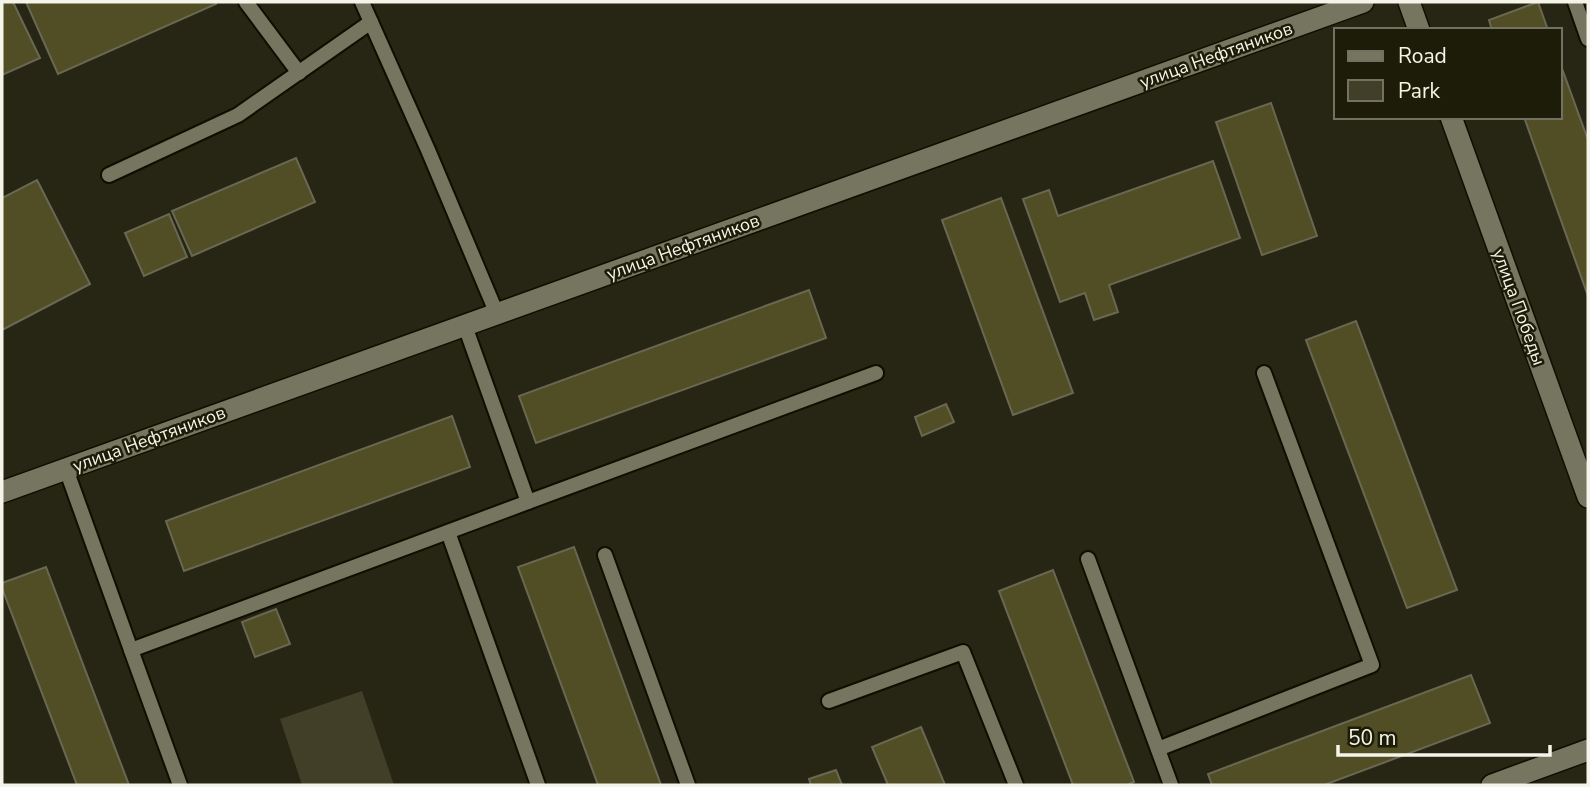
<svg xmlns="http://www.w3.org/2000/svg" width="1590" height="787" viewBox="0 0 1590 787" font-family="'Nunito Sans',sans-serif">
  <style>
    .green { fill: #413f28 }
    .building { fill: #514d25; stroke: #696853; stroke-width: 2 }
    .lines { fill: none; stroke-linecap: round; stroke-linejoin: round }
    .lane-casing { stroke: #100e01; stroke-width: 18 }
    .street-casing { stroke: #100e01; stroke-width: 24 }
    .lane { stroke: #767560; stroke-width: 14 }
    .street { stroke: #767560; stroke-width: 21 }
    .labels { text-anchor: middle; stroke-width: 5; stroke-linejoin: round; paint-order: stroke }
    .street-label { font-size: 18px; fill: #f5f4e8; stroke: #1d1c09 }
  </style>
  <rect width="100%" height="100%" fill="#272513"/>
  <!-- green -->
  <path class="green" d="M362,691L394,785H302L280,719Z"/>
  <!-- building -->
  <g class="building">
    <path d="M2,2H13L40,58L2,75Z"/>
    <path d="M26,2H214L216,4L58,74Z"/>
    <path d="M1538,2L1548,30H1492L1489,20Z"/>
    <path d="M1560,63L1588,140V296L1524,117H1560Z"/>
    <path d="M1271,103L1317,236L1262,255L1216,122Z"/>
    <path d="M296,158L315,202L192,256L172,211Z"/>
    <path d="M1213,161L1240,238L1109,285L1118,312L1094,320L1085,293L1060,302L1023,199L1049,190L1058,216Z"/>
    <path d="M37,180L90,284L2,330V198Z"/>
    <path d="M1001,198L1073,393L1013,415L942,220Z"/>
    <path d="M169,214L187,257L144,276L125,233Z"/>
    <path d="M809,290L826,338L536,443L519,396Z"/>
    <path d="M1356,321L1457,590L1407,608L1306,340Z"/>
    <path d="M946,404L954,422L922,436L915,417Z"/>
    <path d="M452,416L470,467L184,571L166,521Z"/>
    <path d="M574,547L661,785H598L518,567Z"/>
    <path d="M46,567L129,785H77L2,588V583Z"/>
    <path d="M1053,570L1134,782L1127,785H1073L999,591Z"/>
    <path d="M276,609L290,644L255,657L242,622Z"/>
    <path d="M1471,675L1490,723L1324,785H1212L1208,774Z"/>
    <path d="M921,727L945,785H888L872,747Z"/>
    <path d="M836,770L842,785H811L809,779Z"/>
  </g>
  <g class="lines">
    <!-- lane casing -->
    <g class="lane-casing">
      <g id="lane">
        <path d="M246,2L299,73"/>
        <path d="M362,2L428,150L497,314"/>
        <path d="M1575,2L1588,39"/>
        <path d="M109,175L238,115L371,22"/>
        <path d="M66,469L131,650"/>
        <path d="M528,502L876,373"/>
        <path d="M448,532L538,785"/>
        <path d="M605,555L688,785"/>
        <path d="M1088,559L1171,785"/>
        <path d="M829,701L963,652L1016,785"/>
        <path d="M1158,749L1372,665L1264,373"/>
        <path d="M180,785L131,650L528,502L465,326"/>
      </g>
    </g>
    <!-- street casing -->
    <g class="street-casing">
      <g id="street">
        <path d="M1409,2L1419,30"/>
        <path d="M1451,117L1588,497"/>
        <path d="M2,492L1363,2"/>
        <path d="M1492,785L1588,750"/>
      </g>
    </g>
    <!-- lane -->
    <use href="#lane" class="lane"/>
    <!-- street -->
    <use href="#street" class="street"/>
  </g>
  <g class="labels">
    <!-- street labels -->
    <g class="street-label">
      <text transform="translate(1216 55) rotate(-20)" y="6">улица Нефтяников</text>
      <text transform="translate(683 247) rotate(-20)" y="6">улица Нефтяников</text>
      <text transform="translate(1519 307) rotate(70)" y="6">улица Победы</text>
      <text transform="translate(149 439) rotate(-20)" y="6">улица Нефтяников</text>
    </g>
  </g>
  <!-- border -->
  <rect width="1590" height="787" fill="none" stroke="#f5f4e8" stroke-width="7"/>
  <!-- legend -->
  <rect x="1334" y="28" width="228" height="91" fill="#1d1c09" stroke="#737262" stroke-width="2"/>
  <rect x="1348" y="51" width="35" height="10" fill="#767560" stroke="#737262" stroke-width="2"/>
  <text x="1398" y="63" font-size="21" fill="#f5f4e8">Road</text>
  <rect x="1348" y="80" width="35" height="21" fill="#413f28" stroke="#737262" stroke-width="2"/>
  <text x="1398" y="98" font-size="21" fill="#f5f4e8">Park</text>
  <!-- scale -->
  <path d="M1338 745v10h212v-10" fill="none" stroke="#f5f4e8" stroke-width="3.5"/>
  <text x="1348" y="745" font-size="21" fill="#f5f4e8" stroke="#1d1c09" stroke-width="5" paint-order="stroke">50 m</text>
</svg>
